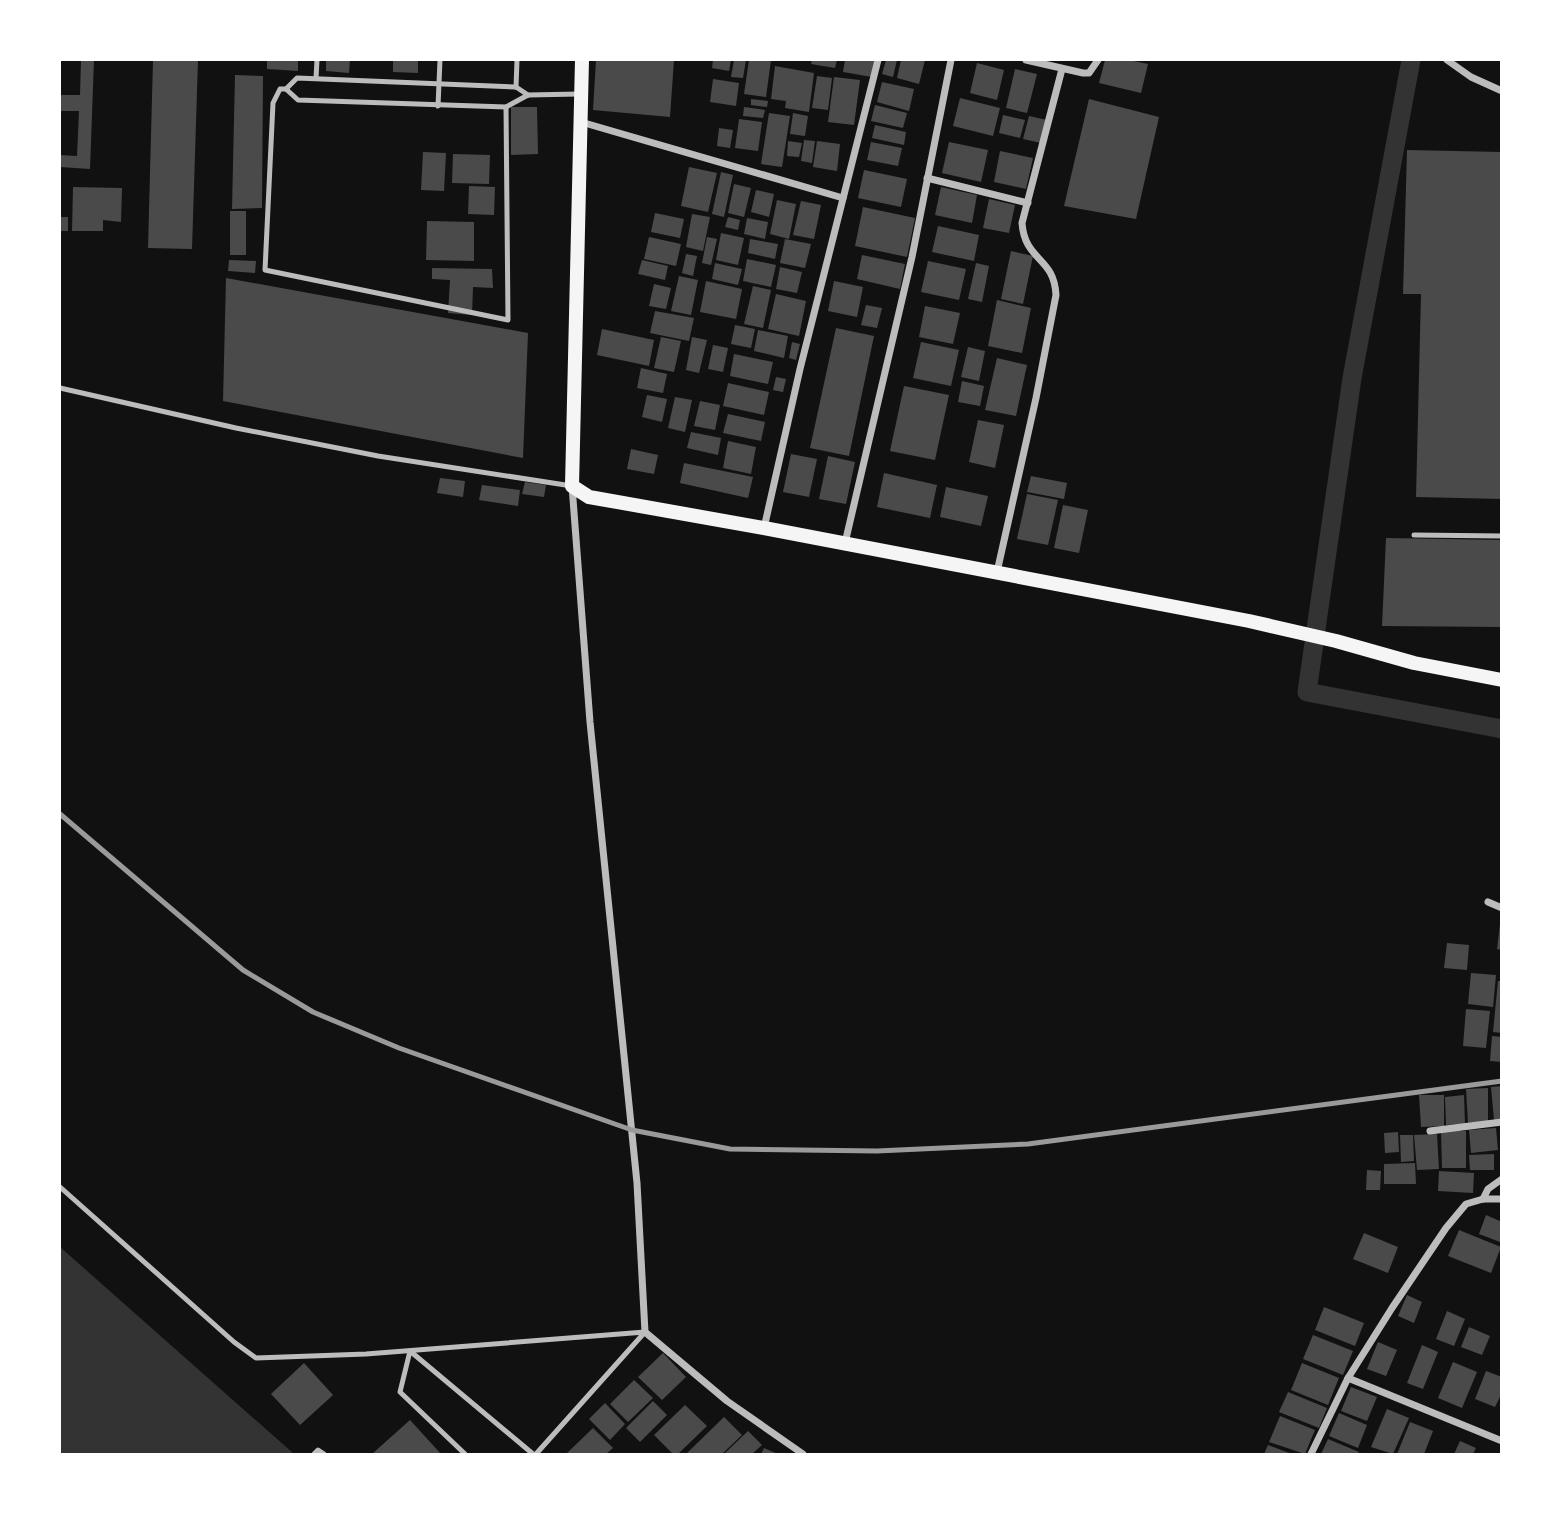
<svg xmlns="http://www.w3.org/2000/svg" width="1561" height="1514" viewBox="0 0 1561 1514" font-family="Roboto,sans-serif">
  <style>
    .water { fill: #333 }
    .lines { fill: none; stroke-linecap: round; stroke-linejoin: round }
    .canal { stroke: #333; stroke-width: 19 }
    .building { fill: #4a4a4a }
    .service { stroke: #bcbcbc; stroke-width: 5 }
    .minor { stroke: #bcbcbc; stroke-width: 7 }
    .secondary { stroke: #f5f5f5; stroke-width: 14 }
    .rail { stroke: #9a9a9a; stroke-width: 5 }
  </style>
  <rect width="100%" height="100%" fill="#111"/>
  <!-- water -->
  <path class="water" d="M60,1247L294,1454H60Z"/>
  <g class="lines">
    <!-- canal -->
    <path class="canal" d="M1411,60L1352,378L1307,692L1502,729"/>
  </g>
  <!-- building -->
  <g class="building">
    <path d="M81,60H94L90,169L60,167V155L77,156L79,111H60V95H80Z"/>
    <path d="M153,60H198L192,249L148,248Z"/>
    <path d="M267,60H298V71L267,69Z"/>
    <path d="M326,60H350L349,73L326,71Z"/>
    <path d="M393,60H418V73L393,72Z"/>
    <path d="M596,60H674L670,117L593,110Z"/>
    <path d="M713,60H731L729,71L712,68Z"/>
    <path d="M734,60H746L743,78L731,77Z"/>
    <path d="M749,60H771L766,97L744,94Z"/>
    <path d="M812,60H837L835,68L811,64Z"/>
    <path d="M845,60H875L872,77L843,72Z"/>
    <path d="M886,60H897L893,77L882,74Z"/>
    <path d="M901,60H925L919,84L897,78Z"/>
    <path d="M1105,60H1129L1148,64L1141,93L1099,83Z"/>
    <path d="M977,63L1004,70L997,100L970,93Z"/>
    <path d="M775,66L814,73L809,112L785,108L786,101L771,99Z"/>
    <path d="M1015,69L1037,74L1027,113L1006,108Z"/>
    <path d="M235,75L263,76L262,208L232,209Z"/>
    <path d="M817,76L832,78L828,110L812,108Z"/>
    <path d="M834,77L860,80L854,125L828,122Z"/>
    <path d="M713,79L739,83L736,106L710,102Z"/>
    <path d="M882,82L914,89L909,111L877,102Z"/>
    <path d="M960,98L1000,108L993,136L953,126Z"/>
    <path d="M751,99L768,101L767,107L751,105Z"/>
    <path d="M1089,99L1159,117L1136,219L1064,206Z"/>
    <path d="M875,105L907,113L903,128L871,121Z"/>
    <path d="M511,107H537L538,154L511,155Z"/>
    <path d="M744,107L765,110L763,118L743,116Z"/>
    <path d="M769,113L790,116L782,167L761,164Z"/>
    <path d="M793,113L808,116L805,136L790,134Z"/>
    <path d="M1003,115L1025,120L1020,138L999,133Z"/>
    <path d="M1029,116L1047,120L1041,143L1023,139Z"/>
    <path d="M739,119L762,122L758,151L735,148Z"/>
    <path d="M875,125L906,132L904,145L872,138Z"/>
    <path d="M719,128L733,130L730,148L717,146Z"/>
    <path d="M804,140L815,141L812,163L801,161Z"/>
    <path d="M788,141L802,143L799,157L787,156Z"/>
    <path d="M817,141L840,144L837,171L813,167Z"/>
    <path d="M871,142L902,148L898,166L867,160Z"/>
    <path d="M949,142L988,150L981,182L942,173Z"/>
    <path d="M1407,150L1502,152V499L1416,497L1421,294H1403Z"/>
    <path d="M1000,151L1033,158L1026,189L994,182Z"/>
    <path d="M423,152L446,153L444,191L421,190Z"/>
    <path d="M453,154L490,155L489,184L452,183Z"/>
    <path d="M689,167L717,173L708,212L681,206Z"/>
    <path d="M864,170L907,179L901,207L858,198Z"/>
    <path d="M721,172L733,175L724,217L712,214Z"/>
    <path d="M734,184L751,188L744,217L728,213Z"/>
    <path d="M469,186L495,187L494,215L468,214Z"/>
    <path d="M73,187L122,188L121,222L103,220V231H72Z"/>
    <path d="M941,187L977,195L972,223L935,215Z"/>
    <path d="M756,190L774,194L769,217L751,212Z"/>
    <path d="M989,199L1015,205L1009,233L983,228Z"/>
    <path d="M777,200L796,204L789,239L770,234Z"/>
    <path d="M801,201L821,205L814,239L793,235Z"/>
    <path d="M863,207L915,218L907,257L855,246Z"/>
    <rect x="230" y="211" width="16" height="44"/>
    <path d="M655,213L684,219L680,238L651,232Z"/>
    <path d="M692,214L710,217L703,251L686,247Z"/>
    <rect x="60" y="217" width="8" height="14"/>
    <path d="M728,217L740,220L738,230L725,227Z"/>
    <path d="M747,218L768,222L765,239L744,234Z"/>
    <path d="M427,221L474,222V261L426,260Z"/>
    <path d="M938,226L979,235L974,261L932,252Z"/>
    <path d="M721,233L744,238L738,265L716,260Z"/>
    <path d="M649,237L681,244L676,266L644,259Z"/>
    <path d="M707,237L717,239L711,265L702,263Z"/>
    <path d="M750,239L778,244L775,259L748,253Z"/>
    <path d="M785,239L811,244L805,268L780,263Z"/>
    <path d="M1011,251L1033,256L1023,304L1001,299Z"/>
    <path d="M686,254L697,256L693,276L682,273Z"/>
    <path d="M862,255L905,264L900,289L857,279Z"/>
    <path d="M747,259L776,265L771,287L743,281Z"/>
    <path d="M229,260L256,261L255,273L228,271Z"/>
    <path d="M642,260L668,266L665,280L638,274Z"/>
    <path d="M928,261L966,269L959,300L921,292Z"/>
    <path d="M715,263L742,269L738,285L712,279Z"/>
    <path d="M976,263L989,266L982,302L968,299Z"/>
    <path d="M780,267L802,272L797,293L776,289Z"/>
    <path d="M432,268L492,269L493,288L473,287L472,315L448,313L450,280L432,279Z"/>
    <path d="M679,276L698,280L691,315L671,311Z"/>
    <path d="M226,278L528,333L523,458L223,401Z"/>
    <path d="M706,281L742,289L736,319L700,312Z"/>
    <path d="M834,281L863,287L857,317L828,311Z"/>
    <path d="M654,284L671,288L666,309L649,306Z"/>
    <path d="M753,286L771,290L763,328L744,324Z"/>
    <path d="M776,294L806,301L799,336L768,329Z"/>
    <path d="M997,300L1031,308L1022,353L988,346Z"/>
    <path d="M866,305L882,308L877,328L861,325Z"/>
    <path d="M925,306L960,313L953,344L919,337Z"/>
    <path d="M655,311L694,318L689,341L650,333Z"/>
    <path d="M735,325L755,329L751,348L731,344Z"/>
    <path d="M836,328L874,336L849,456L810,448Z"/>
    <path d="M602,329L654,340L649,366L597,355Z"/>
    <path d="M758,330L788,336L784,358L754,351Z"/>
    <path d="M661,337L681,341L674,372L654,368Z"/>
    <path d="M692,337L707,340L699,373L686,370Z"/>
    <path d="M792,342L800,344L796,360L789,358Z"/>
    <path d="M921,342L959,350L951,386L913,378Z"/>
    <path d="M713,345L728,348L723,372L708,369Z"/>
    <path d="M968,347L985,351L979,381L961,377Z"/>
    <path d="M734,354L773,362L768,384L730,376Z"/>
    <path d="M997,358L1027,365L1016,416L985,410Z"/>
    <path d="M641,368L667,374L663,393L637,388Z"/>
    <path d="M776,377L786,379L783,392L773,390Z"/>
    <path d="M962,381L984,386L980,406L958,402Z"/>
    <path d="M728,383L769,392L764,415L723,406Z"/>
    <path d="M904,386L949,395L935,460L890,451Z"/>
    <path d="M647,395L667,399L662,422L642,417Z"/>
    <path d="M675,397L692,400L685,432L668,428Z"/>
    <path d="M700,401L720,405L715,430L694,426Z"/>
    <path d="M728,414L765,422L761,441L723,433Z"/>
    <path d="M978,420L1004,425L995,468L969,462Z"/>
    <path d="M691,432L721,438L718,455L687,448Z"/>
    <path d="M728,441L756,447L751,474L723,468Z"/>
    <path d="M631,449L658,455L654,474L627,469Z"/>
    <path d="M791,454L817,459L809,497L783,492Z"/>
    <path d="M828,456L855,462L846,504L819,499Z"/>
    <path d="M684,463L753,477L748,498L680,483Z"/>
    <path d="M884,473L937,485L930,518L877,507Z"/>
    <path d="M1031,476L1067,483L1064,499L1027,492Z"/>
    <path d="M440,478L465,481L463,497L437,493Z"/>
    <path d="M525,482L546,485L544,497L522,494Z"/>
    <path d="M482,485L520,490L518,506L479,500Z"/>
    <path d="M946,487L988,496L981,526L940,517Z"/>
    <path d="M1027,494L1058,500L1048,545L1017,539Z"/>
    <path d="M1063,505L1088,510L1079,553L1054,548Z"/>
    <path d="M1386,538L1502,540V627L1382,626Z"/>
    <path d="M1500,924H1502V950L1497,949Z"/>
    <path d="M1447,943L1469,945L1467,970L1444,968Z"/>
    <path d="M1471,973L1496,975L1493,1007L1468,1004Z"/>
    <path d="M1498,981H1502V1033L1493,1032Z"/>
    <path d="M1466,1009L1490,1011L1486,1048L1463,1046Z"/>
    <path d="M1492,1036L1502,1037V1062L1490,1061Z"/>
    <path d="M1502,1086V1119L1494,1120L1491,1087Z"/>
    <path d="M1488,1088V1121L1468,1123L1466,1089Z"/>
    <path d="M1419,1095H1444V1126L1421,1127Z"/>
    <path d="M1464,1095L1465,1124L1446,1125L1445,1097Z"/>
    <path d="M1496,1128L1498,1150L1471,1153L1469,1130Z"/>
    <path d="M1441,1131H1466V1168H1442Z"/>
    <path d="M1398,1132L1399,1152L1385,1153L1384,1133Z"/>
    <path d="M1437,1134L1439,1169L1417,1170L1414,1135Z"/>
    <path d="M1400,1135H1413L1414,1161L1401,1162Z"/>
    <path d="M1494,1154V1170H1470L1469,1155Z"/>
    <path d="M1415,1163L1416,1184H1384V1164Z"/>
    <path d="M1367,1170L1381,1171L1380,1190H1366Z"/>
    <path d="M1439,1171L1474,1173L1473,1193L1438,1191Z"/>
    <path d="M1486,1215L1502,1222L1500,1242L1479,1234Z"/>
    <path d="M1459,1230L1501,1247L1491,1273L1448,1256Z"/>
    <path d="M1364,1233L1398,1247L1388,1273L1353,1259Z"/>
    <path d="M1407,1295L1422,1302L1414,1323L1398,1316Z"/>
    <path d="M1324,1307L1364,1323L1355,1346L1315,1330Z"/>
    <path d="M1447,1311L1465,1319L1454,1346L1436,1339Z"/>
    <path d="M1469,1327L1490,1336L1482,1355L1461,1347Z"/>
    <path d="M1313,1335L1353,1351L1343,1375L1303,1359Z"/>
    <path d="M1378,1342L1397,1350L1386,1376L1367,1369Z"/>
    <path d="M1422,1345L1438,1352L1423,1389L1407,1383Z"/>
    <path d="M663,1353L686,1377L662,1400L638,1377Z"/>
    <path d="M1453,1362L1477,1372L1462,1408L1438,1398Z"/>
    <path d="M304,1363L333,1395L300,1425L271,1394Z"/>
    <path d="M1302,1363L1339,1378L1328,1405L1291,1390Z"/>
    <path d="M1486,1371L1502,1377V1393L1495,1407L1475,1399Z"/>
    <path d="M634,1380L653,1398L628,1422L610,1404Z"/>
    <path d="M1351,1387L1377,1397L1367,1421L1341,1411Z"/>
    <path d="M1288,1392L1327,1408L1319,1428L1279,1412Z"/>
    <path d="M653,1401L667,1415L640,1442L626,1428Z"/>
    <path d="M605,1403L625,1424L610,1440L589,1419Z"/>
    <path d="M685,1405L707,1426L678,1454H673L654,1435Z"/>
    <path d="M1387,1409L1409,1418L1393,1454L1371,1447Z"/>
    <path d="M1339,1413L1367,1425L1358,1448L1329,1436Z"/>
    <path d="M1280,1416L1315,1430L1305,1454L1269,1442Z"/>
    <path d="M724,1417L742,1435L722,1454H686Z"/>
    <path d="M410,1420L441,1454H372Z"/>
    <path d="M1410,1422L1433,1431L1424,1454H1397Z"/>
    <path d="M593,1428L613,1448L606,1454H566Z"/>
    <path d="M748,1431L762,1445L752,1454H724Z"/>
    <path d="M1328,1439L1359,1452L1358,1454H1321Z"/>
    <path d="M1460,1441L1476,1448L1473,1454H1454Z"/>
    <path d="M1268,1445L1292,1454H1264Z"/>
    <path d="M764,1448L778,1454H761Z"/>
  </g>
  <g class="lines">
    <!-- service -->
    <g class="service">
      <path d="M316,78L317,60"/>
      <path d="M516,87L517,60"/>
      <path d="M286,89L298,100L506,107L528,95L579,94"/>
      <path d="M438,106L440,60"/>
      <path d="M506,107L508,320L265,270L273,103L280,89H286L297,78L516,87L528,95"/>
      <path d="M60,388L236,428L378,456L572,486"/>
      <path d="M1414,535L1502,536"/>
      <path d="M60,1187L234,1342L256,1358L366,1354L645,1332"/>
      <path d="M314,1454L318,1450L324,1454"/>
      <path d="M465,1454L400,1392L410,1351L533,1454"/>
      <path d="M536,1454L645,1332"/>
    </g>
    <!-- minor -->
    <g class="minor">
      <path d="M1026,60L1083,73H1089L1098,60"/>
      <path d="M1447,60L1471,77L1502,91"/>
      <path d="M581,122L843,198"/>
      <path d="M927,178L1028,203"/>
      <path d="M572,486L590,722L637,1183L645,1332L727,1401L803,1454"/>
      <path d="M764,528L800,369L878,60"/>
      <path d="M845,543L912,257L951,60"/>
      <path d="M997,572L1036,398L1056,295C1054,256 1025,262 1022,223L1062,69"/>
      <path d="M1488,902L1502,908"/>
      <path d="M1430,1131L1502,1122"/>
      <path d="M1483,1199L1488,1189L1502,1179"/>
      <path d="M1348,1378L1502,1441"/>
      <path d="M1311,1454L1348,1378L1392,1308L1446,1228L1466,1204L1483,1199H1502"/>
    </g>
    <!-- secondary -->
    <path class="secondary" d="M582,60L572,486L589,497L764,528L1249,621L1336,641L1414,663L1502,680"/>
    <!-- rail -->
    <path class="rail" d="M60,814L243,970L313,1012L399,1048L632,1130L730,1149L877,1151L1028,1144L1502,1081"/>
  </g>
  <!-- border -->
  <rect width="1561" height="1514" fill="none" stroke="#ffffff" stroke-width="122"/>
</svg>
